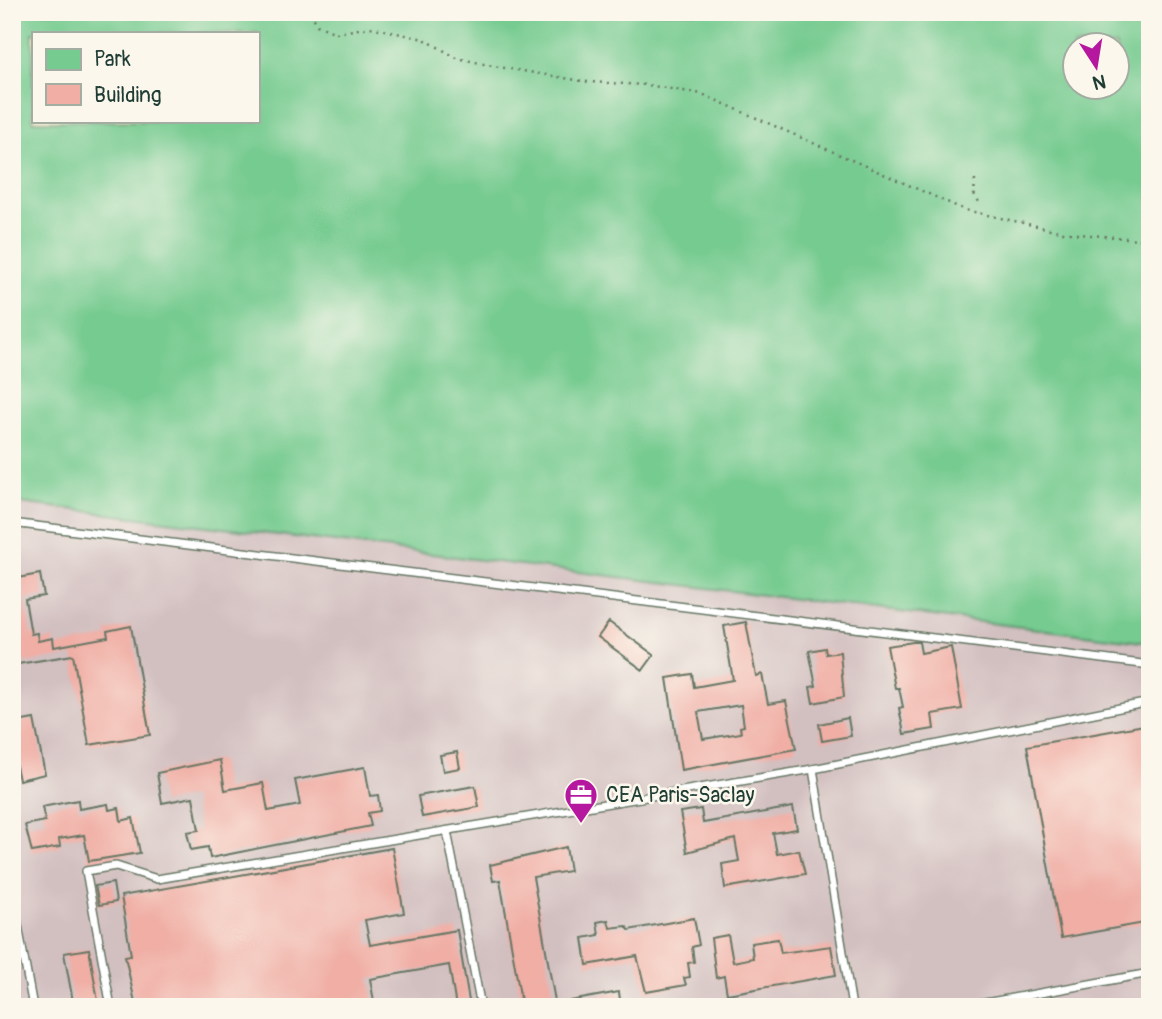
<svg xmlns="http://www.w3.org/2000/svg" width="1162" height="1019" viewBox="0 0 1162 1019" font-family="Pangolin,sans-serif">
  <rect width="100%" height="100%" fill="#fbf7ec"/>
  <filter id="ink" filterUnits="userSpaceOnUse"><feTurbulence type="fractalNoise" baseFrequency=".0143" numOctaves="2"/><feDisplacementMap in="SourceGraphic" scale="14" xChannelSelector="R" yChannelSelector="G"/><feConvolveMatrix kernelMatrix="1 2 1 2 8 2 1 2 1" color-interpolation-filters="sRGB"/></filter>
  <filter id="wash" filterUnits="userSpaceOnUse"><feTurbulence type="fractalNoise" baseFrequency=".00686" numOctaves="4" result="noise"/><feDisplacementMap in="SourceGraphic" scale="28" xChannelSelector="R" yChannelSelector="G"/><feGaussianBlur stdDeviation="1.57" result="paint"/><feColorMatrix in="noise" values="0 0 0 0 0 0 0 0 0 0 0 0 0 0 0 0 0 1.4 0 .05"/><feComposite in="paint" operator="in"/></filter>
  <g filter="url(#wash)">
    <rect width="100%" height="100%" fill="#ece2c1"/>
    <path fill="#d2bfc0" d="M12 502 1150 643V1007H12Z"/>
    <path fill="#76cb90" stroke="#4a8462" stroke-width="2" fill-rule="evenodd" d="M12 12H1150V643L12 502ZM33 33H257V121H33ZM1074 46H1116V88H1074Z"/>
    <g id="blocks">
      <g fill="#f0aea5" fill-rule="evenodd">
        <path d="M40 574 44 596 25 599 31 634 37 633 38 641 53 638 54 647 108 637 107 631 131 626 150 735 89 745 73 655 12 665V579Z"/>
        <path d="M609 622 654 655 643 670 598 637Z"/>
        <path d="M746 622 756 676 762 674 768 704 786 701 796 749 681 770 667 678 692 674 694 687 733 680 724 626ZM741 705 744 726 740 727 741 733 703 739 698 712Z"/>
        <path d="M913 642H919L921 653 951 647 962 709 932 714 934 729 904 734 899 708 903 707 899 688H895L887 646Z"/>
        <path d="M825 648 826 654 840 652 844 697 813 703 810 687 816 686 809 651Z"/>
        <path d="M848 718 851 736 822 741 819 724Z"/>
        <path d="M34 719 45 774 19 780 12 748V723Z"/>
        <path d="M1150 724V922L1061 938 1027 746Z"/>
        <path d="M457 752 460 768 443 771 440 755Z"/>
        <path d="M220 760 225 790 263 783 268 811 300 805 295 780 365 767 370 796 378 795 380 811 368 813 371 826 210 858 208 847 191 850 187 832 199 830 193 797 162 803 157 773Z"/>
        <path d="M475 786 479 807 422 817 418 796Z"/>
        <path d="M78 800 79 809 108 804 109 810 119 808 121 821 133 818 140 853 89 861 84 835 59 839 60 847 32 852 25 825 45 821 42 807Z"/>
        <path d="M793 807 797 829 773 833 777 854 799 850 805 874 725 888 722 864 739 861 735 839 687 852 680 812 701 809 703 823Z"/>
        <path d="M566 847 570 871 533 877 556 1007H522L500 880 493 881 490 865Z"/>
        <path d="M392 848 404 913 365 920 370 945 457 930 470 1007H456L449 965 370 979 375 1007H136L125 956 131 955 121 896Z"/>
        <path d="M113 883 116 902 99 905 95 886Z"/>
        <path d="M694 918 699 945 692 947 694 962 688 963 690 977 684 978 686 985 646 992 637 956 587 965 583 938 599 935 597 922 608 920 610 928 626 926 629 930Z"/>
        <path d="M728 935 733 962 753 958 751 943 778 939 781 953 831 946 836 975 727 994 724 976 716 978 711 938Z"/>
        <path d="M89 949 99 1007H74L64 953Z"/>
        <path d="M619 992 621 1007H571L570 1001Z"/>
      </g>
    </g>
  </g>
  <g filter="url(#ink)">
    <use href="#blocks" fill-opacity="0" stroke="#677765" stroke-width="2"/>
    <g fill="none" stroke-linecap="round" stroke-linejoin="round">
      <defs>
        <g id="service">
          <path d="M12 523 1150 665"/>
          <path d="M813 769 852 1007"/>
          <path d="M447 831 481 1007"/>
          <path d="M12 893 33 1007"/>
          <path d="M111 1007 86 871 116 866 157 879 813 769 1150 702"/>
          <path d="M963 1007 1150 973"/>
        </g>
      </defs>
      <use href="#service" stroke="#677765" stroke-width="10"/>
      <g stroke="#677765" stroke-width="2.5" stroke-dasharray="2 5" stroke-linecap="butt">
        <path d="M311 12 317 25 336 33 370 27 424 39 457 58 493 66 588 82 647 85 702 94 965 210 1068 233 1150 240"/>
        <path d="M975 180 974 194 981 205"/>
      </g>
      <use href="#service" stroke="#fff" stroke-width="7"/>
    </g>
  </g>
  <defs>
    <symbol id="office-pin" viewBox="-11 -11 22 30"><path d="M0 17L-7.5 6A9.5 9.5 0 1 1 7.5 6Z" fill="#b5179e" stroke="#fbf7ec"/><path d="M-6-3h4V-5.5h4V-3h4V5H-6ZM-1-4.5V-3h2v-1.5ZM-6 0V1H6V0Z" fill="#fff"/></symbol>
  </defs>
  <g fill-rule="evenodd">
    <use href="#office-pin" x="562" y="776" width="38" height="52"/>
  </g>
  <g text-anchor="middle" stroke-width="5" stroke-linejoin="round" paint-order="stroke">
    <g font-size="21" fill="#1f3d34" stroke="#fbf7ec" text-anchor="start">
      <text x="606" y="802">CEA Paris-Saclay</text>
    </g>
  </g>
  <rect width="1162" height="1019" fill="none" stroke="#fbf7ec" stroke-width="42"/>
  <rect x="32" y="32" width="228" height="91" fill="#fbf7ec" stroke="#a3ada2" stroke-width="2"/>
  <rect x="46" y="49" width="35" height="21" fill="#76cb90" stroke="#a3ada2" stroke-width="2"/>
  <text x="94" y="66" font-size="21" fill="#1f3d34">Park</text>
  <rect x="46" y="84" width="35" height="21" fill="#f0aea5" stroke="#a3ada2" stroke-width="2"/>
  <text x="94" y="102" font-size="21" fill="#1f3d34">Building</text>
  <g transform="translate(1096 66) rotate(168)"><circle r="33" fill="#fbf7ec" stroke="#a3ada2" stroke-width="2"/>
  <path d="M0-5L12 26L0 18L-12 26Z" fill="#b5179e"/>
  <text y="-10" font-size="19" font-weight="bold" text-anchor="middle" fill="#1f3d34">N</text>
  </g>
</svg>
